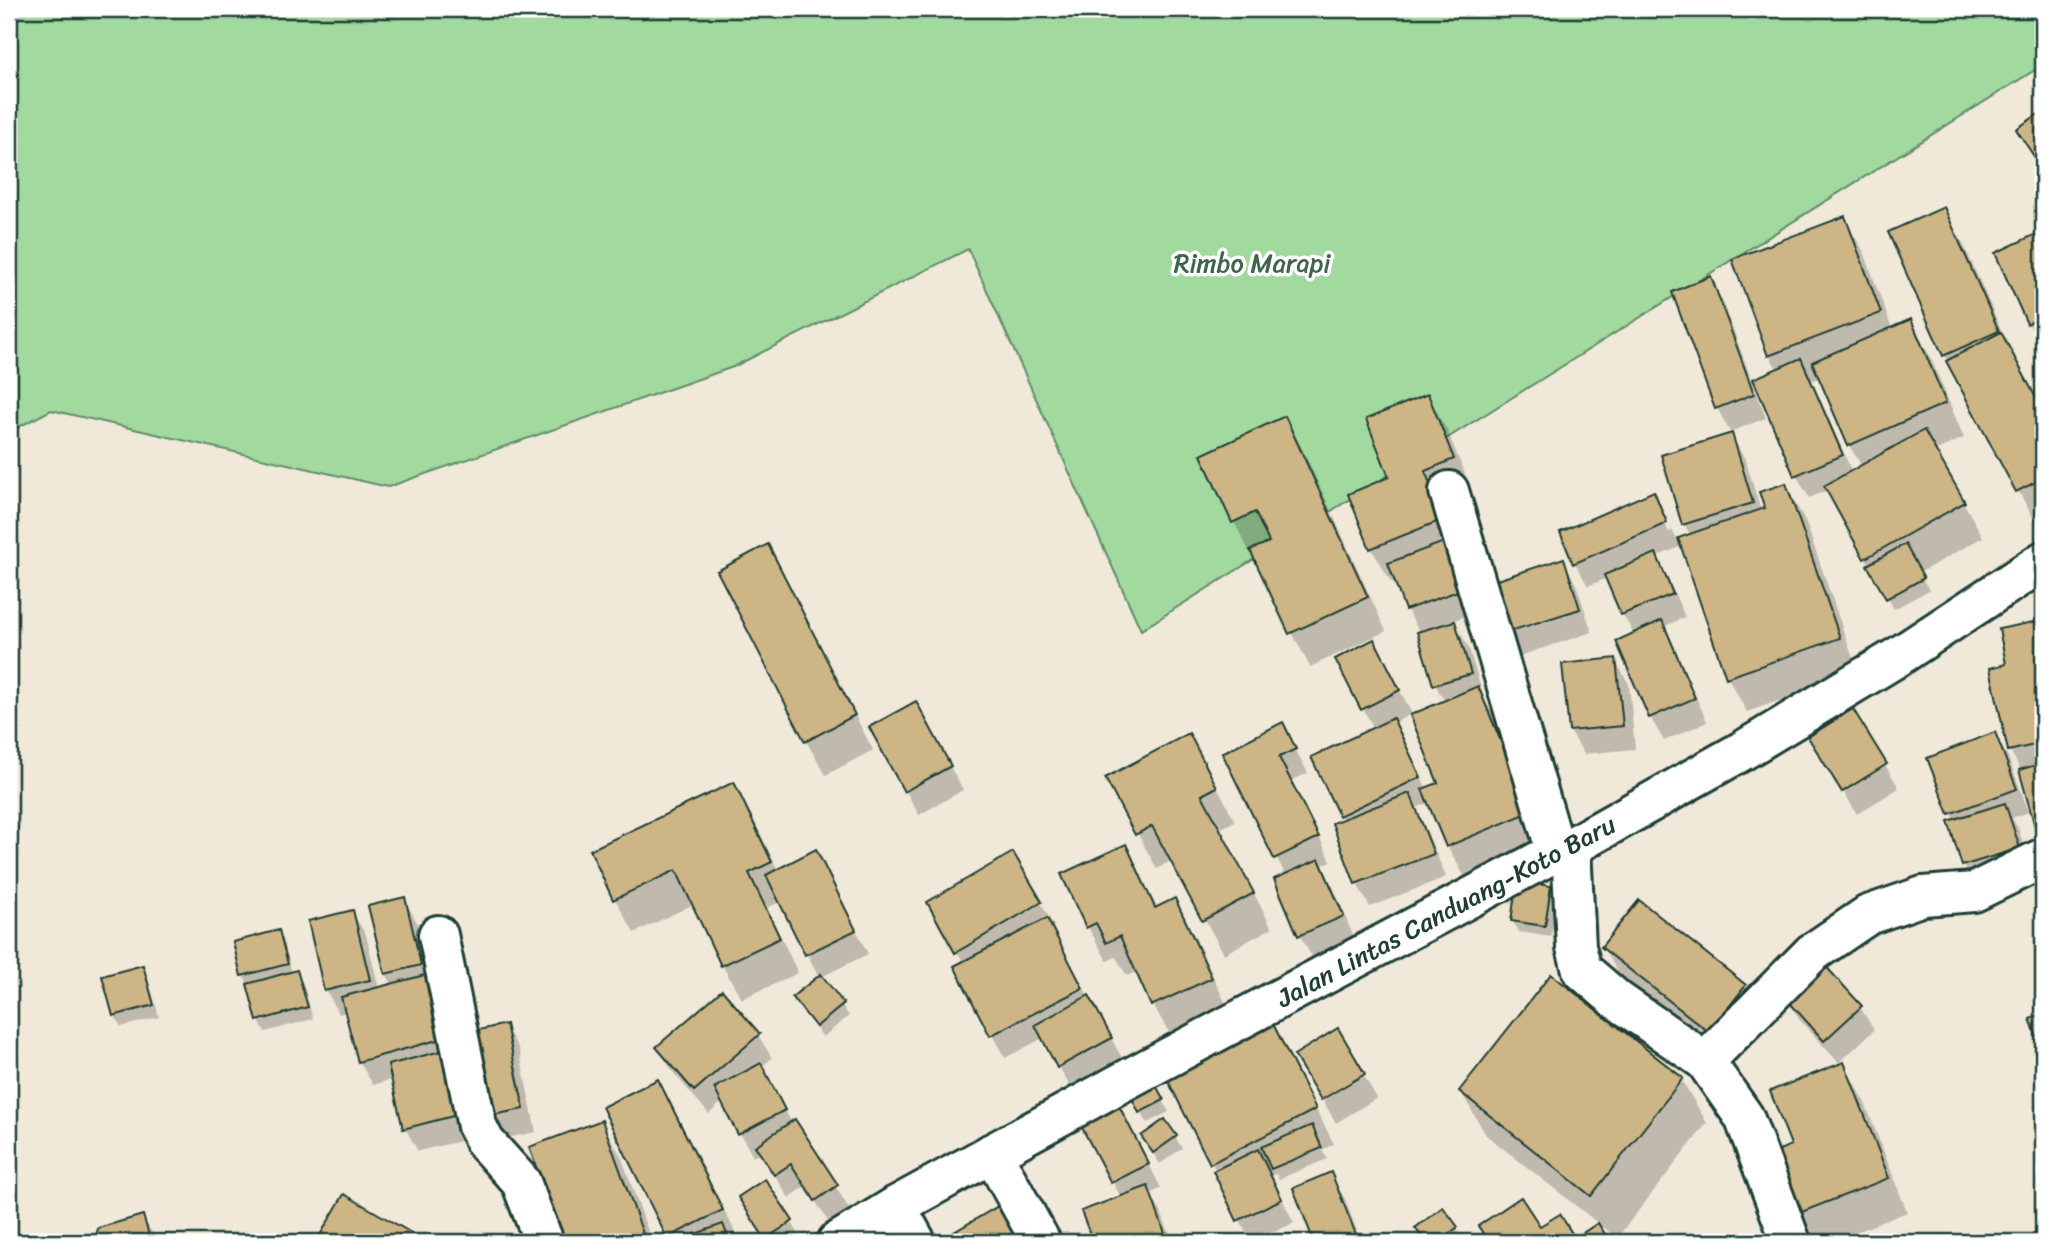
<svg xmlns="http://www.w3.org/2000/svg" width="2052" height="1251" viewBox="0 0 2052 1251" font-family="Sriracha,sans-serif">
  <rect width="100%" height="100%" fill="#f0e9da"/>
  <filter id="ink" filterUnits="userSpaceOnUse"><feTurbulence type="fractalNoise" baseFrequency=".0143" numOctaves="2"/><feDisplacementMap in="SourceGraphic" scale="14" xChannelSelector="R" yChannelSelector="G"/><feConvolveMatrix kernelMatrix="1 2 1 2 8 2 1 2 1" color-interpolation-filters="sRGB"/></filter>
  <g filter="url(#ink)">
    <path fill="#a2d99e" stroke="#608b69" stroke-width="2" d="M9 9H2043V65L1141 630 968 249 733 367 388 487 51 410 9 432Z"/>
    <g fill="#0003" fill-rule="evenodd">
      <path d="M1943 209 1963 243 2012 354 2043 412V522L2037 525 1945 356 1890 233Z"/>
      <path d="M1844 218 1864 252 1892 329 1910 322 1930 356 1964 438 1934 451 1983 537 1919 573 1929 590 1894 609 1828 490 1809 498 1796 475 1756 382 1753 383 1766 418 1730 432 1717 408 1710 278 1723 302 1752 381 1778 370 1769 355ZM1821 377 1849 445 1862 467 1852 472 1812 381Z"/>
      <path d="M2043 233V346H2042L2028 323 1997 254Z"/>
      <path d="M1428 396 1447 430 1473 494 1443 505 1473 613 1453 621 1468 646 1484 698 1497 722 1549 846 1467 881 1448 847 1429 802 1417 808 1446 877 1370 907 1357 884 1335 824 1343 820 1313 758 1374 729 1337 660 1387 665 1413 716 1445 702 1435 684 1420 633 1407 610 1396 581 1391 582 1371 548 1391 478ZM1411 714 1440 784 1427 789 1394 723Z"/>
      <path d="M1284 418 1304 452 1386 631 1310 667 1234 522 1203 456Z"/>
      <path d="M1731 435 1745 459 1761 511 1767 509 1785 486 1805 520 1858 673 1747 712 1728 678 1682 546 1656 557 1668 579 1685 617 1663 627 1674 646 1707 722 1664 741 1650 717 1634 634 1623 615 1607 578 1588 586 1575 563 1654 493 1677 540 1691 536 1684 524ZM1662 516H1666L1672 531 1669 532Z"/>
      <path d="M767 546 873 750 826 775 806 741Z"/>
      <path d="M1563 561 1576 584 1592 632 1519 656 1506 633Z"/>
      <path d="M2043 621V844L2021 771 2010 750 2008 666 2001 631Z"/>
      <path d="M1615 660 1629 684 1635 749 1584 754 1570 731Z"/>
      <path d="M1853 711 1899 788 1857 814 1824 761Z"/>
      <path d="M1282 724 1308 773 1291 781 1331 861 1321 866 1332 885 1355 940 1313 959 1300 936 1276 880 1286 876 1224 754Z"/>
      <path d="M928 727 963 790 919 815 871 728Z"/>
      <path d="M1994 734 2008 757 2029 812 2012 818 2018 828 2032 871 1977 889 1964 866 1950 823 1955 821 1929 759Z"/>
      <path d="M1208 769 1235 821 1220 829 1272 928 1224 954 1172 860 1157 869 1107 778Z"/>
      <path d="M733 784 753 818 778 871 829 875 868 954 821 977 849 1016 823 1037 801 1008 819 977 780 902 767 908 798 973 742 999 722 965 694 904 634 933 615 899Z"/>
      <path d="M1125 846 1158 909 1175 901 1194 935 1230 1013 1173 1039 1153 1005 1138 971 1127 976 1116 957 1107 961 1088 927Z"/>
      <path d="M1013 854 1054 926 1051 928 1124 1062 1072 1090 1043 1038 1005 1058 992 1035 964 963 929 903Z"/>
      <path d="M1550 888 1557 899 1551 937 1519 932 1512 920Z"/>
      <path d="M404 899 417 922 469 1139 418 1151 405 1128 393 1079 373 1085 359 1061 346 1012 339 1014 326 990 352 912 366 935 379 989 393 985 386 974 370 907Z"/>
      <path d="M278 932 284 943 292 973 296 972 303 983 313 1019 265 1032 259 1021 250 987 243 976 235 943Z"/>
      <path d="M1603 947 1745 986 1765 1020 1729 1065 1623 981Z"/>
      <path d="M142 967 148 978 159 1017 121 1027 115 1016 104 977Z"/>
      <path d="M1785 996 1860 1007 1874 1030 1839 1063 1799 1019Z"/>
      <path d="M1270 1022 1334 1144 1322 1150 1327 1159 1279 1179 1276 1174 1271 1176 1294 1223 1251 1242 1212 1163Z"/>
      <path d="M505 1026 519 1049 536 1132 502 1139 488 1116Z"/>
      <path d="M1337 1030 1377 1098 1336 1123 1296 1055Z"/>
      <path d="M758 1035 772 1058 761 1067 792 1123 795 1121 850 1210 829 1223 806 1186 789 1198 761 1153 753 1157 723 1101 709 1114 672 1071 658 1048Z"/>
      <path d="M1843 1064 1863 1098 1907 1212 1831 1242H1806L1768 1157 1793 1146Z"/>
      <path d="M1681 1079 1707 1123 1617 1238 1486 1135 1461 1092Z"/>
      <path d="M658 1081 677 1115 740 1242H671L605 1108Z"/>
      <path d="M1159 1093 1169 1112 1147 1123 1141 1112Z"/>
      <path d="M601 1122 621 1156 652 1242H565L531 1148Z"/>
      <path d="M1083 1124 1131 1129 1161 1188 1150 1194 1161 1212 1172 1242H1095L1084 1212 1121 1198Z"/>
      <path d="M1143 1137H1175L1182 1148 1160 1164Z"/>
      <path d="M1330 1174 1344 1197 1361 1242H1316L1295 1189Z"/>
      <path d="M345 1197 419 1239 420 1242H318Z"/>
      <path d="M747 1209 791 1221 798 1233 784 1242H768Z"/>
      <path d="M142 1217 158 1242H96L100 1230Z"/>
      <path d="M1481 1226 1539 1229 1574 1240 1598 1226 1608 1242H1490Z"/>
      <path d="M1456 1228 1463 1239 1459 1242H1425L1417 1229Z"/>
    </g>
    <g fill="#ceb585" stroke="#1f3d34" stroke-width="2">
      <path d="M2043 111V170L2016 129Z"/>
      <path d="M1944 207 1999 331 1943 356 1888 232Z"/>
      <path d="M1845 216 1881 313 1768 356 1732 259Z"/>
      <path d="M2043 231V316L2027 324 1995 253Z"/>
      <path d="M1711 276 1754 394 1715 409 1672 292Z"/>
      <path d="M1911 319 1946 403 1848 446 1812 362Z"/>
      <path d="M2001 332 2043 411V478L2016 492 1946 361Z"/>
      <path d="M1801 358 1843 455 1794 476 1753 379Z"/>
      <path d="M1428 394 1454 459 1425 471 1444 519 1370 549 1348 494 1389 477 1366 419Z"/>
      <path d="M1285 416 1368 597 1289 634 1250 550 1269 542 1255 512 1232 523 1201 455Z"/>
      <path d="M1924 430 1965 502 1864 559 1824 486Z"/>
      <path d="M1732 433 1753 503 1682 525 1661 455Z"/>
      <path d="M1786 483 1840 638 1726 678 1678 538 1765 508 1759 492Z"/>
      <path d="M1654 491 1667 523 1573 564 1560 532Z"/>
      <path d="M1444 542 1461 590 1405 610 1388 563Z"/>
      <path d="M768 544 855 715 805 742 717 571Z"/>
      <path d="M1905 544 1924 578 1886 599 1867 565Z"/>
      <path d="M1656 553 1673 594 1621 615 1604 575Z"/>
      <path d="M1564 558 1580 609 1504 633 1488 583Z"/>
      <path d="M1662 620 1695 698 1649 718 1616 641Z"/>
      <path d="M2043 620V743L2008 751 1990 668 2006 664 1999 629Z"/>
      <path d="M1455 621 1471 674 1433 685 1417 632Z"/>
      <path d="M1374 639 1400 690 1361 710 1335 659Z"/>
      <path d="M1616 658 1623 726 1569 731 1562 664Z"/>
      <path d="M1478 686 1530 812 1446 847 1422 789 1438 783 1410 715Z"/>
      <path d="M916 701 951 766 904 792 869 727Z"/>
      <path d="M1853 709 1887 764 1842 792 1808 737Z"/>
      <path d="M1393 718 1421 777 1339 816 1311 757Z"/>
      <path d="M1283 722 1296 749 1279 757 1319 837 1274 859 1222 753Z"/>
      <path d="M1995 732 2017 789 1949 814 1927 758Z"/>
      <path d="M1189 733 1217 787 1202 795 1254 893 1202 921 1152 826 1135 835 1105 778Z"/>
      <path d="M2043 763V840L2039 841 2019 770Z"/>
      <path d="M734 782 772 862 749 873 780 938 721 966 676 870 613 900 590 850Z"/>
      <path d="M1410 793 1434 854 1355 884 1332 823Z"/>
      <path d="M2005 803 2020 848 1962 866 1948 821Z"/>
      <path d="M1126 844 1155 908 1175 898 1212 978 1151 1006 1120 936 1106 943 1096 923 1086 928 1061 874Z"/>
      <path d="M816 849 856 930 805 955 766 875Z"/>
      <path d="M1013 852 1042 902 955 953 927 902Z"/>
      <path d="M1319 859 1344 916 1298 936 1274 879Z"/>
      <path d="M1517 881 1551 886 1545 926 1511 921Z"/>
      <path d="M405 897 421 965 385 974 368 906Z"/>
      <path d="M1639 900 1746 985 1709 1032 1601 947Z"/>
      <path d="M353 910 370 980 324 991 308 921Z"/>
      <path d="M1047 918 1083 988 990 1036 954 966Z"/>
      <path d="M279 930 288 964 241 976 233 942Z"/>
      <path d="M1821 961 1862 1006 1824 1041 1783 995Z"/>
      <path d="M143 965 154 1005 113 1016 102 976Z"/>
      <path d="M297 970 308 1007 257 1021 247 984Z"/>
      <path d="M821 974 844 1004 816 1027 792 997Z"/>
      <path d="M1551 974 1683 1078 1591 1196 1459 1091Z"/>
      <path d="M425 975 441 1039 358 1062 341 997Z"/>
      <path d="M722 990 760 1034 694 1091 656 1047Z"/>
      <path d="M1089 995 1112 1038 1057 1068 1035 1025Z"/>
      <path d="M2043 1013V1052L2030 1019Z"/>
      <path d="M1271 1020 1316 1109 1210 1164 1165 1075Z"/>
      <path d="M506 1024 524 1109 487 1116 470 1032Z"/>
      <path d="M1338 1028 1365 1074 1321 1100 1294 1055Z"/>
      <path d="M441 1051 457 1115 403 1129 388 1065Z"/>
      <path d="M1844 1062 1889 1178 1789 1217 1766 1156 1791 1145 1770 1091Z"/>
      <path d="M761 1063 785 1110 738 1135 714 1088Z"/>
      <path d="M658 1079 723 1210 667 1238 602 1107Z"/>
      <path d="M1153 1080 1164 1100 1139 1113 1129 1092Z"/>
      <path d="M1118 1104 1149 1164 1111 1183 1080 1124Z"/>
      <path d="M795 1119 838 1185 815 1201 791 1164 774 1175 755 1146Z"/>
      <path d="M1165 1119 1177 1136 1153 1153 1141 1136Z"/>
      <path d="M602 1120 646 1242H563L529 1147Z"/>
      <path d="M1312 1125 1322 1148 1271 1169 1261 1147Z"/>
      <path d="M1258 1149 1282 1199 1237 1221 1213 1171Z"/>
      <path d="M1331 1172 1359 1242H1314L1293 1188Z"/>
      <path d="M765 1179 793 1221 765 1239 738 1197Z"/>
      <path d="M1148 1186 1168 1242H1093L1081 1211Z"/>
      <path d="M344 1194 420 1238 417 1242H316Z"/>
      <path d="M1521 1197 1540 1226 1560 1214 1575 1238 1598 1223 1610 1242H1489L1478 1226Z"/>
      <path d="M1000 1205 1021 1242H937Z"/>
      <path d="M1443 1207 1458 1227 1438 1242H1426L1415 1228Z"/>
      <path d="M143 1215 151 1242 158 1240 159 1242H95L98 1228Z"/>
      <path d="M723 1224 730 1242H698L695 1234Z"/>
      <path d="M1290 1234 1293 1242H1271Z"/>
    </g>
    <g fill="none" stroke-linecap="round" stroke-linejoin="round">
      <defs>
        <g id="minor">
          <path d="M1449 491 1556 852"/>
          <path d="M1571 847 1576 947 1582 970 1617 1000 1705 1061 1744 1117 1791 1242"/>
          <path d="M438 935 477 1126 485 1142 521 1182 544 1242"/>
          <path d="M1705 1061 1812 953 1868 915 1923 896 1974 892 2043 858"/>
          <path d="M992 1153 1041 1242"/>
          <path d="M896 1206 916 1242"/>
        </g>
        <path id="secondary" d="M837 1242 896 1206 1126 1080 1556 852 1571 847 1742 751 1899 656 2043 561"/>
      </defs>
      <use href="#minor" stroke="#1f3d34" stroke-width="44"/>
      <use href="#secondary" stroke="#1f3d34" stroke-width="44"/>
      <use href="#minor" stroke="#fff" stroke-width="38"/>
      <use href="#secondary" stroke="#fff" stroke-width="38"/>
    </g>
  </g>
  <g text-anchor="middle" stroke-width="7" stroke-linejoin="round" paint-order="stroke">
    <g font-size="26" fill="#40644e" stroke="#fff">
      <text x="1252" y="272">Rimbo Marapi</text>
    </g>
    <g font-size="26" fill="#1f3d34" stroke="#fff">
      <text transform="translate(1446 911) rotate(-28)" y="9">Jalan Lintas Canduang-Koto Baru</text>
    </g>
  </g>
  <rect width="2052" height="1251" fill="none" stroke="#fff" stroke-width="35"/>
  <rect x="18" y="18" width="2017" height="1216" fill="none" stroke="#1f3d34" stroke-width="2.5" filter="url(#ink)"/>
</svg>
